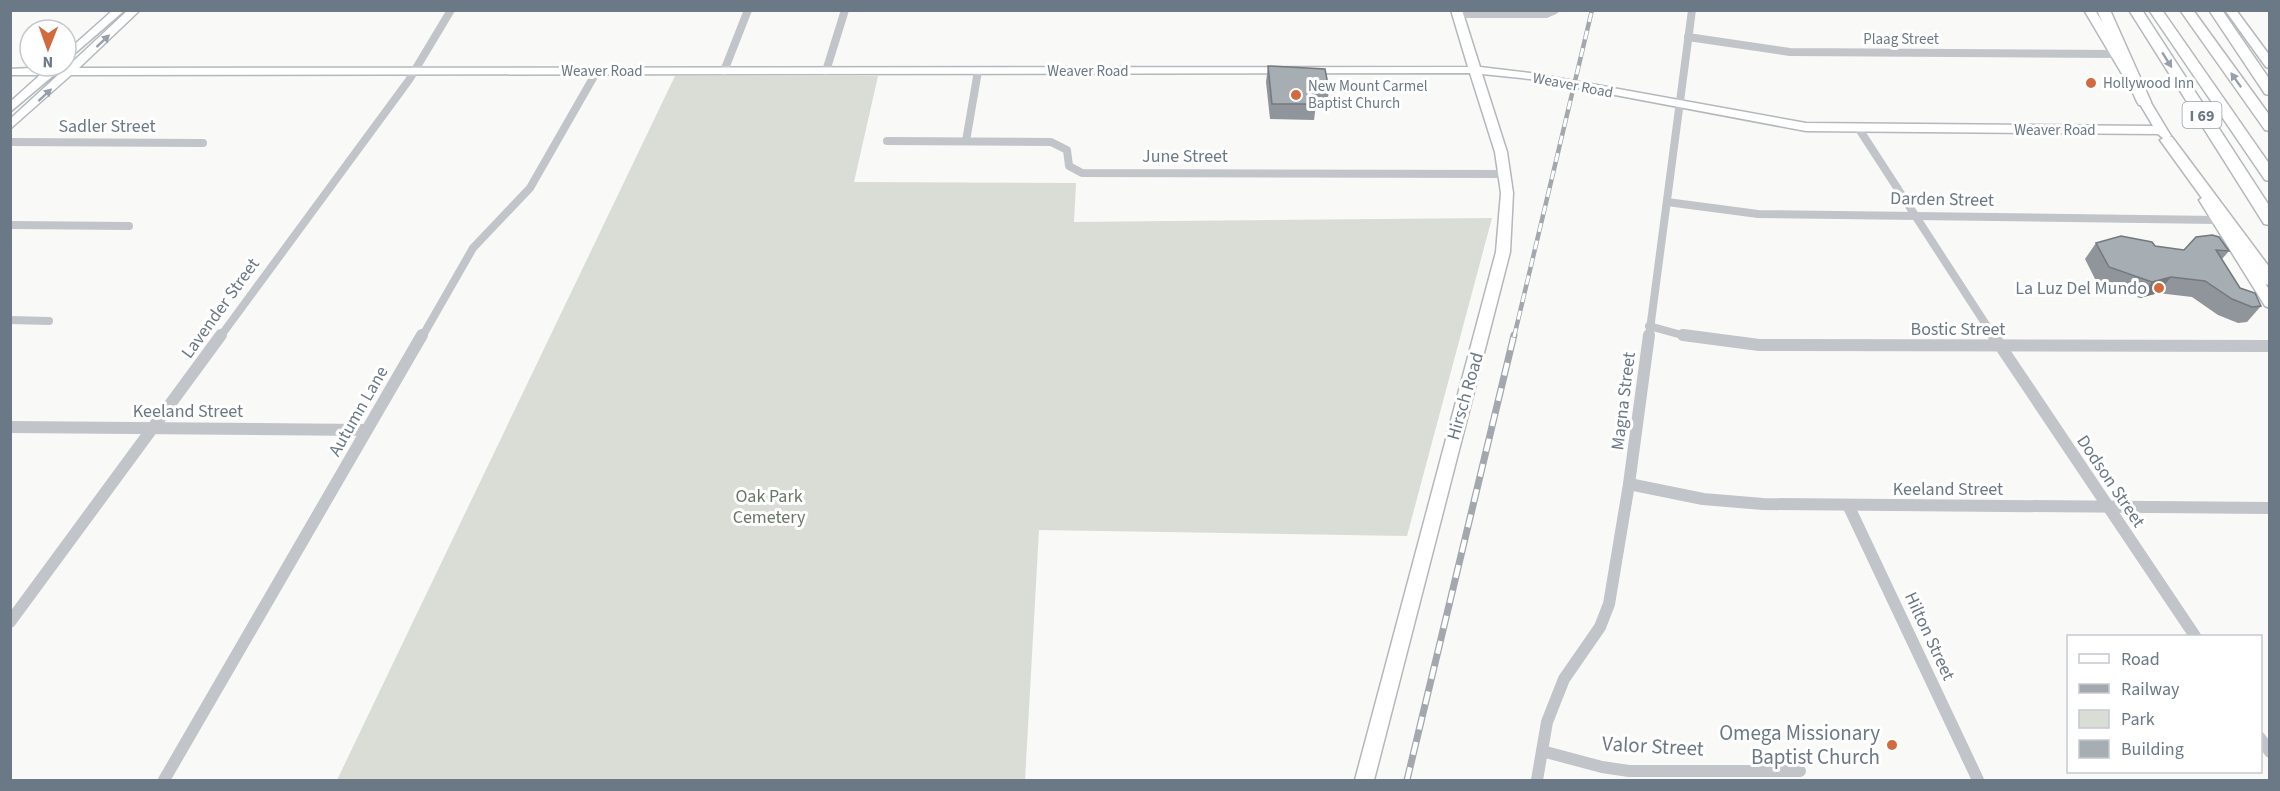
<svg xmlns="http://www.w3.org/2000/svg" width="2280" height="791" viewBox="0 0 2280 791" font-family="'Source Sans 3',sans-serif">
  <rect width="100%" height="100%" fill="#f9f9f7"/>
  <path fill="#d9ddd6" d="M675 76H878L854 182 1076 183 1074 222 1492 218 1407 536 1039 530 1025 780H337Z"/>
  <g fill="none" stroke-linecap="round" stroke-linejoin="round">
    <defs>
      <g id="secondary">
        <path d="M113 10H125L66 61V52Z"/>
        <path d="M128 10H140L79 68 1468 67 1451 10H1462L1480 67 1530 73 1806 123 2153 126 2084 10H2095L2171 136 2165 140 2158 134 1806 131 1530 79 1482 74 1507 152 1513 193 1510 252 1374 780H1355L1496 252 1501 193 1495 152 1470 73 71 75 10 129V119L58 75H54L10 112V102L40 75H10V69L53 67 65 69Z"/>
        <path d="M2225 10H2236L2270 56V68L2266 67Z"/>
        <path d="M2205 196 2210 197 2270 291V308L2265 306 2199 200Z"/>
      </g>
      <g id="highway">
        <path d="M2097 10H2110L2151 102 2149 105H2139L2137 102Z"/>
        <path d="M2129 10H2142L2270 207V225L2264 224Z"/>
        <path d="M2149 10H2162L2270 165V181L2265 180Z"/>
        <path d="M2180 10H2193L2270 116V131L2265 130Z"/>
        <path d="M2209 10H2222L2270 80V95L2265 94Z"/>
        <path d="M2167 136 2172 137 2270 268V285L2264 284 2160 140Z"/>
      </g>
    </defs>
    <use href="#secondary" stroke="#b3b8bd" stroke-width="3"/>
    <use href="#highway" stroke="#b4b8bb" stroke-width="3"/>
    <g stroke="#c1c4c8" stroke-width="8">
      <path d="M1457 14H1546L1555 10"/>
      <path d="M1688 37 1790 52 2115 54"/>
      <path d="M724 71 748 10"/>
      <path d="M826 71 845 10"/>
      <path d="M1859 129 1994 337"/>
      <path d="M887 141 1051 142 1067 150 1069 166 1082 173 1504 174"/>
      <path d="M966 141 978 71"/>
      <path d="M10 142 203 143"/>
      <path d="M1667 202 1758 214 2217 220"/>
      <path d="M10 225 129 226"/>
      <path d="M10 320 49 321"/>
      <path d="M1649 326 1689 337"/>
      <path d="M220 337 409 80 451 10"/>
      <path d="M422 337 473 248 530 188 597 71"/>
      <path d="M1649 337 1692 10"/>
    </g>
    <g stroke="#c1c4c8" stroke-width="12">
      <path d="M1683 335 1759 345 2270 346"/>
      <path d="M1993 335 2195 636"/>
      <path d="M10 427 366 430"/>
      <path d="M1629 484 1703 499 1763 504 2270 508"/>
      <path d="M1849 507 1978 780"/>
      <path d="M10 622 221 335"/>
      <path d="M2260 738 2270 752"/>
      <path d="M1542 751 1602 767 1629 771H1800"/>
      <path d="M164 780 422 335"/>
      <path d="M1537 780 1547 722 1564 679 1600 627 1609 604 1629 484 1649 335"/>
    </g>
    <use href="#secondary" fill="#fff" fill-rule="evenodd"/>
    <use href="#highway" fill="#fff" fill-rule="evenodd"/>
    <defs>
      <path id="rail-far1" d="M1514 337 1592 10"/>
      <path id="rail" d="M1407 780 1514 335"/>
    </defs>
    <use href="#rail-far1" stroke="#a3a8ae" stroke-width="4.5"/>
    <use href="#rail" stroke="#a3a8ae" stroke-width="7"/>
    <use href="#rail-far1" stroke="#fff" stroke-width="3" stroke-dasharray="9" stroke-linecap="butt"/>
    <use href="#rail" stroke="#fff" stroke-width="4.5" stroke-dasharray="13" stroke-linecap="butt"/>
  </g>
  <g fill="#8f959a">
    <path d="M1268 66 1329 90 1327 105H1316L1314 120 1270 119 1266 82Z"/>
    <path d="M2196 237 2229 251 2222 259 2240 288 2261 306 2247 322 2238 323 2218 315 2192 297 2158 293 2140 298 2097 283 2085 259 2096 243 2155 246 2184 250Z"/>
  </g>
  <path fill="#74797d" d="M2171 277 2158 293 2140 298 2152 282Z"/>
  <g fill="#a6adb3" stroke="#74797d" stroke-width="1.5">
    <path d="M1268 66 1325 69 1329 90H1314L1316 104H1272Z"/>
    <path d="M2212 235 2219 237 2229 251 2216 250 2240 288 2255 293 2261 306 2252 307 2232 299 2205 281 2171 277 2152 282 2109 267 2096 243 2121 236 2152 242 2155 246 2184 250 2196 237Z"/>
  </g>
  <defs><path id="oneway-solid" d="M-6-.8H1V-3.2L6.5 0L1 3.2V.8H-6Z" transform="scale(1.5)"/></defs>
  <g fill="#97a0aa">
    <use href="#oneway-solid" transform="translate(103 41) rotate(-43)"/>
    <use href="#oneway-solid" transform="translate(2167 60) rotate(58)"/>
    <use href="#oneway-solid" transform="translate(2236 80) rotate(-125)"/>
    <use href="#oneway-solid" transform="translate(45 95) rotate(-43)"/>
  </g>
  <g fill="#d16a3e" stroke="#fff" stroke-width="2">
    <circle cx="2091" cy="83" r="6"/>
    <circle cx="1296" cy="95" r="6"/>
    <circle cx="2159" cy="288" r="6"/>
    <circle cx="1892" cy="745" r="6"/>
  </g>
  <g text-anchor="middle" stroke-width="6" stroke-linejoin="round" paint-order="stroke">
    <g font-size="15" fill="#6b7885" stroke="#fff">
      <text x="1901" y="44">Plaag Street</text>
      <text x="602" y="76">Weaver Road</text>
      <text x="1088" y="76">Weaver Road</text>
      <text transform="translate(1573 85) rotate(11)" y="5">Weaver Road</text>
      <text x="2055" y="135">Weaver Road</text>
    </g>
    <g font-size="15" fill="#6b7885" stroke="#fff" text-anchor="start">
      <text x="2103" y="88">Hollywood Inn</text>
      <text x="1308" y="91">New Mount Carmel<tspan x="1308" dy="17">Baptist Church</tspan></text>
    </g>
    <rect fill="#fff" stroke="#97a0aa" stroke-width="1.5" x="2182.5" y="102" width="39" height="26" rx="4.5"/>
    <g font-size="16" font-weight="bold" fill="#6b7885">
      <text x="2202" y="121">I 69</text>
    </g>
    <g font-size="18" fill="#6b7885" stroke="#fff">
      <text x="107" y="132">Sadler Street</text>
      <text x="1185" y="162">June Street</text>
      <text transform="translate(1942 199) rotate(1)" y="6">Darden Street</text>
      <text transform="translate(220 308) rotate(-54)" y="6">Lavender Street</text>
      <text x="1958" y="335">Bostic Street</text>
      <text transform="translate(1465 396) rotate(-74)" y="6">Hirsch Road</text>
      <text transform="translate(1623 401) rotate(-83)" y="6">Magna Street</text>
      <text x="188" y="417">Keeland Street</text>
      <text transform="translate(358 411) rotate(-60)" y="6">Autumn Lane</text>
      <text transform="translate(2111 481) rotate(56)" y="6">Dodson Street</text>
      <text x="1948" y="495">Keeland Street</text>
      <text transform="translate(1930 636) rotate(65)" y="6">Hilton Street</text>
    </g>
    <g font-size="18" fill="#6b7885" stroke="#fff" text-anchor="end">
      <text x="2147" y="294">La Luz Del Mundo</text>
    </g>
    <g font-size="18" fill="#677765" stroke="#fff">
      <text x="769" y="502">Oak Park<tspan x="769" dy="21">Cemetery</tspan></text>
    </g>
    <g font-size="21" fill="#6b7885" stroke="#fff" text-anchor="end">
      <text x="1880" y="740">Omega Missionary<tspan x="1880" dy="24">Baptist Church</tspan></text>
    </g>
    <g font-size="21" fill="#6b7885" stroke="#fff">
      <text transform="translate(1653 746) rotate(3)" y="7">Valor Street</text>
    </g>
  </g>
  <rect width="2280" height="791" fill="none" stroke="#6b7885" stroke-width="24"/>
  <rect x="2067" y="635" width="195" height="138" fill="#ffffff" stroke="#c4c9ce" stroke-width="1.5"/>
  <rect x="2079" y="654" width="30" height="9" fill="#ffffff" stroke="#c4c9ce" stroke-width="1.5"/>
  <text x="2121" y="665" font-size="18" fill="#6b7885">Road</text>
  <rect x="2079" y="684" width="30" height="9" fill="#a3a8ae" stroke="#c4c9ce" stroke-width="1.5"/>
  <text x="2121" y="695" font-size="18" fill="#6b7885">Railway</text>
  <rect x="2079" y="710" width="30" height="18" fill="#d9ddd6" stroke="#c4c9ce" stroke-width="1.5"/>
  <text x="2121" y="725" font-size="18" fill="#6b7885">Park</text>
  <rect x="2079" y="740" width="30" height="18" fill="#a6adb3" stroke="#c4c9ce" stroke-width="1.5"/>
  <text x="2121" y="755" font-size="18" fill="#6b7885">Building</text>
  <g transform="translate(48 48) rotate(181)"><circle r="28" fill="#ffffff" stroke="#c4c9ce" stroke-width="1.5"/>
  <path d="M0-4.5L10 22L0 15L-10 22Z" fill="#d16a3e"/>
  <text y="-9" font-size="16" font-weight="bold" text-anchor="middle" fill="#6b7885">N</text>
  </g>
</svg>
